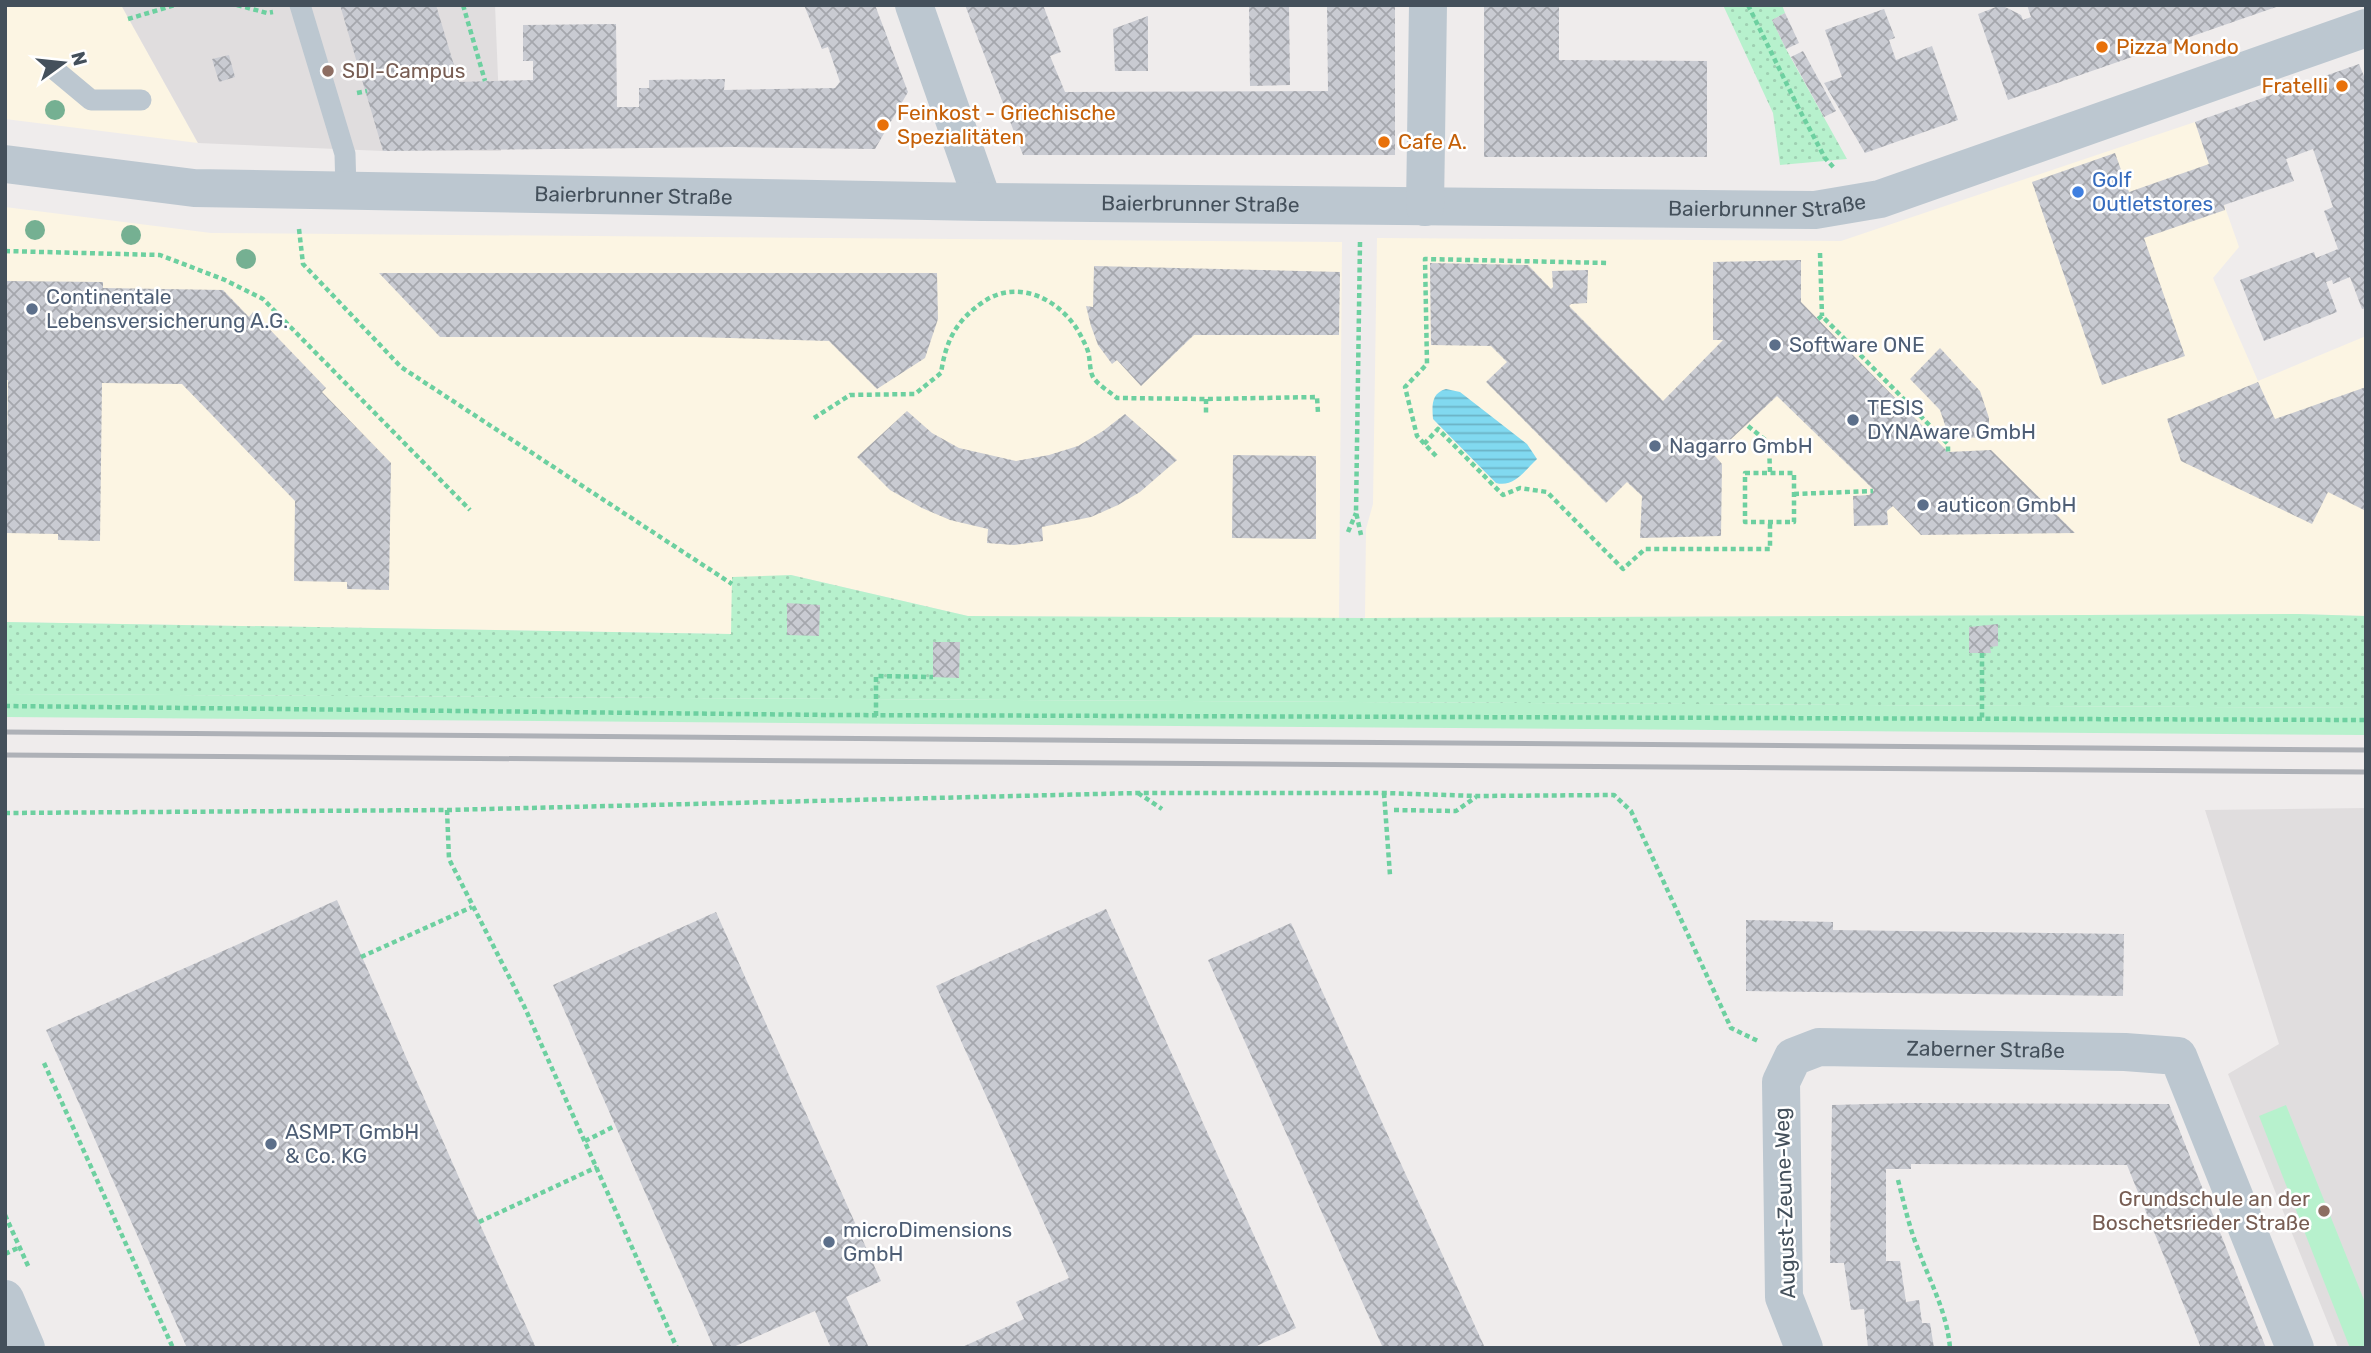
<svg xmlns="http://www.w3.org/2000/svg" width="2371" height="1353" viewBox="0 0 2371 1353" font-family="Rubik,sans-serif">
  <defs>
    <pattern id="park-dots" width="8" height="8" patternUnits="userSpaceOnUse" patternTransform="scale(1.75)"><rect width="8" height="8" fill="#b7f1cd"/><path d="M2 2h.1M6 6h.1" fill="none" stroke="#9fd0b2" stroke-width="1.8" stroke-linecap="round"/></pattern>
    <pattern id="water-rules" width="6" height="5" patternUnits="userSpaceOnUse" patternTransform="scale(1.75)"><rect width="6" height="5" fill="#81d9f0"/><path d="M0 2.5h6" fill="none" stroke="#6bb2c5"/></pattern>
    <pattern id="building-cross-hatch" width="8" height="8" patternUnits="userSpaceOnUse" patternTransform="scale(1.75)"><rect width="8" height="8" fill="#c9cbd2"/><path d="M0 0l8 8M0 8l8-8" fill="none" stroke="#a5a7ad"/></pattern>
  </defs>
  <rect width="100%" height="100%" fill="#efecec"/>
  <g fill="#fcf5e3">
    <path d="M5 5H124L129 19 198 143 5 119Z"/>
    <path d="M2195 122 2239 247 2213 278 2258 381 2366 336V616L2298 614 1365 618 1366 529 1373 504 1377 238 1841 241Z"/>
    <path d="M5 207 211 233 1342 242 1339 618 968 616 791 575 732 634 5 622Z"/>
  </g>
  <g fill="#e0ddde">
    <path d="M121 5H495L501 151H383L198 143Z"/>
    <path d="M2366 808V1348H2338L2228 1074 2279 1044 2205 810Z"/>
  </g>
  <g fill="#b7f1cd">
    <path d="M5 694 2366 708V735L5 717Z"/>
    <path d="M2286 1105 2366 1305V1348H2350L2259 1116Z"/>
  </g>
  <g fill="url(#park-dots)">
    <path d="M1723 5H1782L1785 13 1772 20 1786 49 1847 159 1780 165 1773 113Z"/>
    <path d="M791 575 968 616 1365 618 2298 614 2366 616V708L5 694V622L731 634 732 577Z"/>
  </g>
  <path fill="url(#water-rules)" d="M1446 389 1460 392 1527 444 1537 459C1525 470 1514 488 1496 483L1433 419C1432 406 1431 393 1446 389Z"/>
  <g fill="url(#building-cross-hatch)">
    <path d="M340 5H436L459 82 533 80V61H523V25L616 24 617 107H639V88H649V80L725 79 724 90 835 88 840 82 828 47 822 49 804 5H875L908 92 875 149 735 147 383 151Z"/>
    <path d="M965 5H1043L1061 52 1050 56 1065 92 1328 91 1327 5H1395V155H1023Z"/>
    <path d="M1249 5H1289L1290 85 1250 86Z"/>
    <path d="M1484 5H1559V60L1707 61V157H1484Z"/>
    <path d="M2001 5 2021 15 2023 20 2031 17 2027 5 2279 6 2008 100 1978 14Z"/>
    <path d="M1884 9 1895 38 1889 40 1896 60 1932 46 1958 120 1865 153 1824 83 1842 77 1825 30Z"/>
    <path d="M1785 13 1799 43 1786 49 1772 20Z"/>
    <path d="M1148 16V71H1115L1113 29Z"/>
    <path d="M1803 51 1836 111 1824 117 1791 57Z"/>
    <path d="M229 55 235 77 219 82 212 59Z"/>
    <path d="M2359 64 2366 81V308L2362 309 2350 277 2333 284 2332 280 2326 282 2337 312 2264 341 2240 280 2314 252 2316 258 2338 249 2324 211 2333 207 2313 149 2286 159 2294 181 2224 205 2225 210 2144 238 2185 356 2102 385 2032 182 2115 153 2129 192 2209 164 2195 122Z"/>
    <path d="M1801 260V302L1948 452 1991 450 2075 533 1921 535 1893 506 1887 511 1888 525 1854 526 1853 496 1869 495 1874 490 1777 396 1714 455 1722 464 1721 536 1640 538 1642 496 1627 482 1606 503 1486 382 1507 362 1491 346 1431 345 1430 263 1528 265 1551 289 1553 287 1552 271 1588 270 1587 303 1571 304 1569 306 1663 401 1723 340H1713V262Z"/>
    <path d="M1094 266 1340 272 1339 335H1194L1141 386 1117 360 1112 364 1098 345 1091 326 1086 306 1093 307Z"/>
    <path d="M379 273H937L938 319 925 358 877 389 829 341 697 337H440Z"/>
    <path d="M5 281 103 282V288L223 290 249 317 253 312 326 388 322 392 391 463 389 590 347 589V582L294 581 295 501 182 384 102 383 100 541 58 540V534L6 533 8 380H5Z"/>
    <path d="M1940 348 1980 391 1989 418V438L1945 437V425L1940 410 1910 379Z"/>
    <path d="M2258 382 2275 419 2366 387V511L2328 492 2312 524 2181 461 2167 419Z"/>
    <path d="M907 411 932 433 959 448 1016 461 1049 455 1078 446 1103 431 1125 414 1177 460 1140 492 1118 505 1091 517 1042 527 1043 541 1014 545 987 543 988 529 950 520 922 508 890 490 857 457Z"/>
    <path d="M1233 455 1316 456V539L1232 538Z"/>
    <path d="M787 603 820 605 819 636 787 635Z"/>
    <path d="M1998 624V646L1990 647 1991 653H1969V627Z"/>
    <path d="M933 642H960L959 678 933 677Z"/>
    <path d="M337 900 460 1180 536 1348H187L81 1108 46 1030Z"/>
    <path d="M1106 909 1296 1328 1252 1348H960L1024 1319 1016 1302 1069 1278 936 986Z"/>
    <path d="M716 912 881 1281 846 1297 869 1348H831L815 1311 731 1348H714L553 985Z"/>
    <path d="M1746 920 1833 922V930L2124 934 2123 996 1746 991Z"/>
    <path d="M1291 923 1485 1348H1383L1208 960Z"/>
    <path d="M1911 1103 2169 1104 2266 1348H2201L2127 1165 1911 1164V1169H1886V1261H1900L1906 1302 1919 1300 1922 1323H1930L1934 1348H1868L1864 1309 1851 1310 1844 1263H1830L1832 1105Z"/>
  </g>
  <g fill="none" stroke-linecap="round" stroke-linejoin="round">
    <g stroke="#6dd0a0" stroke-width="4.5" stroke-dasharray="5 3.5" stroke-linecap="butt">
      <path d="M237 5 267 13 273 12"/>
      <path d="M463 5 485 81"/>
      <path d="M1748 5 1798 107 1825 158 1834 168"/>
      <path d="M128 19 175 5"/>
      <path d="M357 93 367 91"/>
      <path d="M299 229 303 264 401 367 732 584"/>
      <path d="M1360 242 1356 512 1361 535"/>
      <path d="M5 251 160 255 225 280 263 299 470 510"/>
      <path d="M1820 253 1822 316"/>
      <path d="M1818 319 1822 316 1948 444V452"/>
      <path d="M1206 399V415"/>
      <path d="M814 418 850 395 915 394 941 373C946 340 956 321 983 302 1019 277 1063 301 1081 336 1084 342 1088 349 1089 356 1090 362 1090 372 1093 377 1098 385 1110 392 1117 398L1206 399 1317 397 1318 413"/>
      <path d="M1748 426 1769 443 1770 473"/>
      <path d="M1424 444 1438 429 1503 495 1520 488 1547 492 1623 569 1645 549H1770V522"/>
      <path d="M1436 456 1417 436 1405 387 1427 364 1425 259 1608 263"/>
      <rect x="1745" y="473" width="49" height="49"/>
      <path d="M1794 494 1873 491"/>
      <path d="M1348 532 1356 513"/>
      <path d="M1982 653V719"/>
      <path d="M5 706 830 715 2366 720"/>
      <path d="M876 716V676L933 677"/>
      <path d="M1138 793 1162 809"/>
      <path d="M1384 793 1390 875"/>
      <path d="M447 810 449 859 525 1008 677 1348"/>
      <path d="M1394 810 1456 811 1476 797"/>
      <path d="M5 813 447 810 1137 793H1384L1477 796 1614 795 1631 811 1731 1028 1760 1042"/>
      <path d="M361 957 472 907"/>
      <path d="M44 1063 173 1348"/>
      <path d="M585 1141 615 1126"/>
      <path d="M1898 1180C1904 1203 1909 1227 1918 1249 1930 1282 1947 1312 1950 1348"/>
      <path d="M5 1215 29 1268"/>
      <path d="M479 1222 597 1167"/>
      <path d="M5 1254 20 1247"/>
    </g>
    <g stroke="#bcc7d0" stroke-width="21">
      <path d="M300 5 345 154 346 191"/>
      <path d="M55 70 91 100H141"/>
    </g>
    <g stroke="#bcc7d0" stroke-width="38">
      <path d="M914 5 983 202"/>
      <path id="s1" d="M5 164 194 188 983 202 1815 210 1880 199 2366 28"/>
      <path d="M1425 207 1428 5"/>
      <path d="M5 1299 26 1348"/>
      <path id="s2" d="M1804 1348 1784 1297 1781 1082 1793 1057 1819 1047 2125 1052 2178 1056 2295 1348"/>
    </g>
    <g stroke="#aeb1b7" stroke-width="5">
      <path d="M5 732 2366 750"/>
      <path d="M5 755 2366 772"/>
    </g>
  </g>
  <g fill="#75b092">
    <circle cx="55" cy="110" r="10"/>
    <circle cx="35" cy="230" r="10"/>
    <circle cx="131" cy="235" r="10"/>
    <circle cx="246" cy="259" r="10"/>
  </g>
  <g fill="#e8710a" stroke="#fff" stroke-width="2.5">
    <circle cx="2102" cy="47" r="7"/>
    <circle cx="2342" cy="86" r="7"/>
    <circle cx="883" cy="125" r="7"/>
    <circle cx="1384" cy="142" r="7"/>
  </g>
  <g fill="#8d6e63" stroke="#fff" stroke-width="2.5">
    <circle cx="328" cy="71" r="7"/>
    <circle cx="2324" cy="1211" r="7"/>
  </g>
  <circle fill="#3f7fe0" stroke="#fff" stroke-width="2.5" cx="2078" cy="192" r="7"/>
  <g fill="#5c6f8a" stroke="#fff" stroke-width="2.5">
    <circle cx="32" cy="309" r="7"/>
    <circle cx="1775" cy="345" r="7"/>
    <circle cx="1853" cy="420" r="7"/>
    <circle cx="1655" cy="446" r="7"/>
    <circle cx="1923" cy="505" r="7"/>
    <circle cx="271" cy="1144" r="7"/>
    <circle cx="829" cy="1242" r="7"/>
  </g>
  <g text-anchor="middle" stroke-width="5" stroke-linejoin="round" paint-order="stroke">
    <g font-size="21" fill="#c56008" stroke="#fff" text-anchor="start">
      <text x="2116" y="54">Pizza Mondo</text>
      <text x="2328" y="93" text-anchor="end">Fratelli</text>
      <text x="897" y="120">Feinkost - Griechische<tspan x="897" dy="24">Spezialitäten</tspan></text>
      <text x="1398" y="149">Cafe A.</text>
    </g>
    <g font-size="21" fill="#785e54" stroke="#fff" text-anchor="start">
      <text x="342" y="78">SDI-Campus</text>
      <text x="2310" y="1206" text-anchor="end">Grundschule an der<tspan x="2310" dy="24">Boschetsrieder Straße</tspan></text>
    </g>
    <g font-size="21" fill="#366cbe" stroke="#fff" text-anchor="start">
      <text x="2092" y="187">Golf<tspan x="2092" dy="24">Outletstores</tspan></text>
    </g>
    <g font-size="21" fill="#44505b" stroke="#fff">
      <text dy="7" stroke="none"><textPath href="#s1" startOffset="630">Baierbrunner Straße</textPath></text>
      <text dy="7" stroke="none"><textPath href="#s1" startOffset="1197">Baierbrunner Straße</textPath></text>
      <text dy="7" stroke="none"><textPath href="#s1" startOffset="1764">Baierbrunner Straße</textPath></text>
      <text dy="7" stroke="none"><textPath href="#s2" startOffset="492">Zaberner Straße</textPath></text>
      <text transform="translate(1785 1203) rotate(-92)" y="7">August-Zeune-Weg</text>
    </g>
    <g font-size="21" fill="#4e5e75" stroke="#fff" text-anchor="start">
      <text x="46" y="304">Continentale<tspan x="46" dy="24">Lebensversicherung A.G.</tspan></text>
      <text x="1789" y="352">Software ONE</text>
      <text x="1867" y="415">TESIS<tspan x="1867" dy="24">DYNAware GmbH</tspan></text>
      <text x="1669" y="453">Nagarro GmbH</text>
      <text x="1937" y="512">auticon GmbH</text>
      <text x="285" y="1139">ASMPT GmbH<tspan x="285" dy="24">&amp; Co. KG</tspan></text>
      <text x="843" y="1237">microDimensions<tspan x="843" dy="24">GmbH</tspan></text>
    </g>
  </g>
  <rect width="2371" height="1353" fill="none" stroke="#44505b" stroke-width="14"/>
  <g transform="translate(63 63) rotate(75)" stroke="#ffffff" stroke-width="5" paint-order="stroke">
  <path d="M0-5L12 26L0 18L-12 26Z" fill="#44505b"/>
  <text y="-10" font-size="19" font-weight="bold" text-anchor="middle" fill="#44505b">N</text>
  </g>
</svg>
